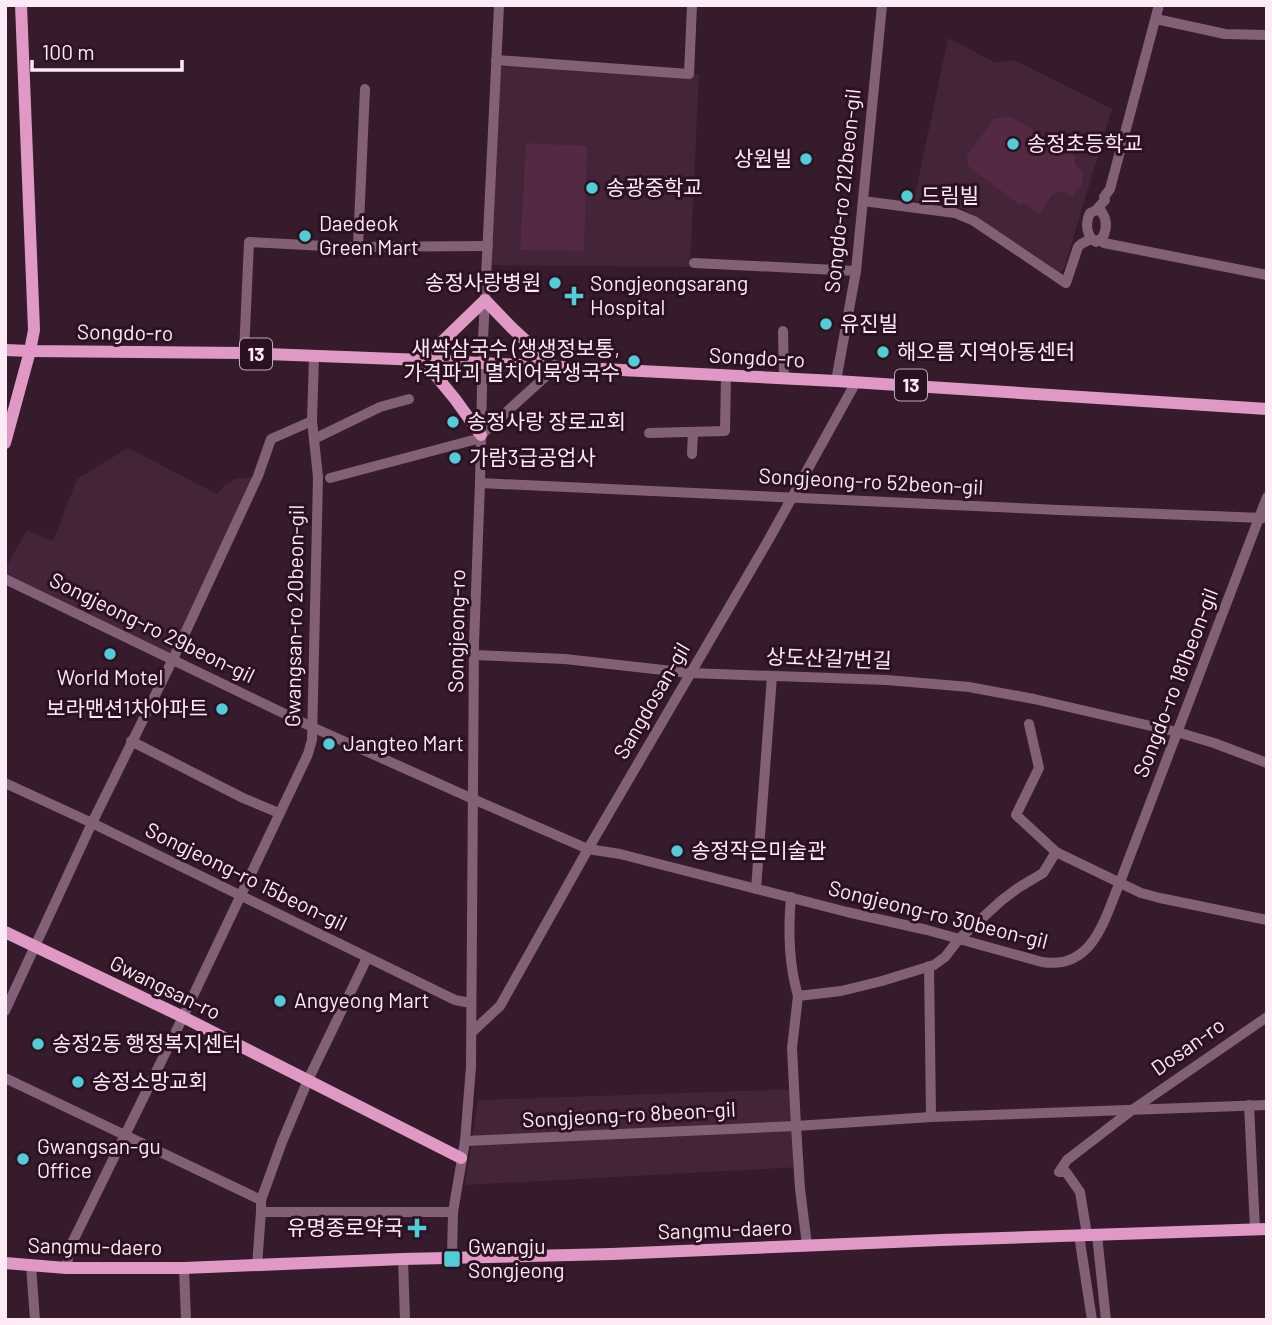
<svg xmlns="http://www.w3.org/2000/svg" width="1272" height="1325" viewBox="0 0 1272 1325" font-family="Barlow,'Noto Sans KR',sans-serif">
  <rect width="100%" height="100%" fill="#351b2c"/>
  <g fill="#442439">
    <path d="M948 38 996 63 1014 60 1112 109 1064 269 1059 273 963 209 926 204 914 200Z"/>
    <path d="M496 60 699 74 690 267 487 265Z"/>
    <path d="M128 448 217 494 226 484 235 479 258 476 173 659 5 579V569L27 530 53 541 77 479Z"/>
    <path d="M798 1089 800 1167 465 1185 478 1100Z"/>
  </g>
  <g fill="#532944">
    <path d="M1010 116 1076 157 1074 163 1083 173 1081 187 1078 188 1072 197 1063 191 1052 195 1039 215 1024 203 1020 205 967 165 968 159 966 157 994 119Z"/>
    <path d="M526 143 587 146 584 251 520 250Z"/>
  </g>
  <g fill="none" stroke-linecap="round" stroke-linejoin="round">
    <g stroke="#826075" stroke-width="10">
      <path d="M1156 19 1225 34 1267 35"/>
      <path d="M496 60 689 74 692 5"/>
      <path d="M863 201 955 213 974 221 1066 283 1078 247 1081 244 1091 239"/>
      <path d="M1096 210 1105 200 1104 197 1110 189 1159 5"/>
      <path d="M1097 210 1101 211C1107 219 1107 228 1103 237L1096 242C1086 236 1085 223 1090 213Z"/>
      <path d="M1100 240 1104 243 1267 275"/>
      <path d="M358 246 365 89"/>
      <path d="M694 263 856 271"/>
      <path d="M783 331 784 378"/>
      <path d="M244 353 249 242 344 247 488 246"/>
      <path d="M836 381 856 271 882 5"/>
      <path d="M649 433 725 431 726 375"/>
      <path d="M481 435 555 368"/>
      <path d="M314 439 380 407 409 399"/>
      <path d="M692 454 693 432"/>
      <path d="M330 478 481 438"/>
      <path d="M480 483 1059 510 1263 518"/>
      <path d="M5 579 312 727 473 799 588 849 620 854 847 912 927 930 1042 962C1093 970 1104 920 1120 882L1267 497"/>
      <path d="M475 655 565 659 690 673 887 680 969 687 1034 699 1177 732 1214 743 1267 763"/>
      <path d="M1029 724 1039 768 1016 815 1056 852 1141 893 1160 898 1267 920"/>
      <path d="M131 741 243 798 279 813"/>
      <path d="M5 783 92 823 455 1000 471 1003"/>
      <path d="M756 889 772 676"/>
      <path d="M791 897C788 930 789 965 798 996"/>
      <path d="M929 966 931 1117"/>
      <path d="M5 1011 92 823 173 659 258 476 271 439 312 421"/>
      <path d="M472 1032 500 1006 588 849 769 539 856 382"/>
      <path d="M5 1078 261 1200"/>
      <path d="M1249 1105 1255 1229"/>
      <path d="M465 1141 796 1126 792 1048 798 996 841 991 882 981 934 965 945 957 959 939 1002 900 1018 888 1043 873 1056 852"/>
      <path d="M261 1212H453"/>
      <path d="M1079 1235 1092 1320"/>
      <path d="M1087 1235 1080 1192 1066 1172H1059L1067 1160 1132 1110 1267 1017"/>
      <path d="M1097 1235 1106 1320"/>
      <path d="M807 1245 800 1189 796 1126 931 1117 1267 1105"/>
      <path d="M452 1257 453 1212 465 1141 471 1067 474 644 480 483 483 340 499 5"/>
      <path d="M403 1259 405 1320"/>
      <path d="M31 1266 35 1320"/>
      <path d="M257 1266 261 1212V1200L282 1142 308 1080 367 958"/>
      <path d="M66 1268 71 1245 183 1017 308 754 312 740 318 477 312 421 314 356"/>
      <path d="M184 1268 186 1320"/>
    </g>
    <g stroke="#e099c5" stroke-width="12">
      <path d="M5 350 30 351 244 353 423 360 836 381 1267 409"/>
      <path d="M481 435 455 399 423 360 485 300 512 328 555 368"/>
      <path d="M5 443 30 351 34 330 21 5"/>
      <path d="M5 932 183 1017 461 1158"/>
      <path d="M5 1263 66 1268H184L403 1259 612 1254 941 1240 1267 1229"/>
    </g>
  </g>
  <g fill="#52ccd5" stroke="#2b1122" stroke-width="2.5">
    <circle cx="1013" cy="144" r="7"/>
    <circle cx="806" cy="159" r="7"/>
    <circle cx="592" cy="188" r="7"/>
    <circle cx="907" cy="196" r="7"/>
    <circle cx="305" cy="236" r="7"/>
    <circle cx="555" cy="283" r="7"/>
    <path d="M570.5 285.5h7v7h7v7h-7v7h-7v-7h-7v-7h7z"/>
    <circle cx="826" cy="324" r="7"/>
    <circle cx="883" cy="352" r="7"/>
    <circle cx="634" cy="361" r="7"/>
    <circle cx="453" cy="422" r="7"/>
    <circle cx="455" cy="458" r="7"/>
    <circle cx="110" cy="654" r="7"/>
    <circle cx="222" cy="709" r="7"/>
    <circle cx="329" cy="744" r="7"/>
    <circle cx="677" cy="851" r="7"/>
    <circle cx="280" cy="1001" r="7"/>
    <circle cx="38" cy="1044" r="7"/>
    <circle cx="78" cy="1082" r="7"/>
    <circle cx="23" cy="1159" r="7"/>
    <path d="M413.5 1217.5h7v7h7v7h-7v7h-7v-7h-7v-7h7z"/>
    <rect x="443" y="1250" width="18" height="18" rx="3.5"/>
  </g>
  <g text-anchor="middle" stroke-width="6" stroke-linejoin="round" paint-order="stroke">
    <g fill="#2b1122" stroke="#bfaab6" stroke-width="2">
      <rect x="240" y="338.5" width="32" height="31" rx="5"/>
      <rect x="895" y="369.5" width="32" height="31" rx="5"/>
    </g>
    <g font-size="19" font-weight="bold" fill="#feebf6">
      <text x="256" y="361">13</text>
      <text x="911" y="392">13</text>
    </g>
    <g font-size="21" fill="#feebf6" stroke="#2b1122" text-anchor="start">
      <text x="1027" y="151">송정초등학교</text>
      <text x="792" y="166" text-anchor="end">상원빌</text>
      <text x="606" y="195">송광중학교</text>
      <text x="921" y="203">드림빌</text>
      <text x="319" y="231">Daedeok<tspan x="319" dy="24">Green Mart</tspan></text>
      <text x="541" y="290" text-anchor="end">송정사랑병원</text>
      <text x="590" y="291">Songjeongsarang<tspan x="590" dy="24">Hospital</tspan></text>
      <text x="840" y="331">유진빌</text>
      <text x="620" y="356" text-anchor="end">새싹삼국수 (생생정보통,<tspan x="620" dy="24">가격파괴 멸치어묵생국수</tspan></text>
      <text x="897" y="359">해오름 지역아동센터</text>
      <text x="467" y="429">송정사랑 장로교회</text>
      <text x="469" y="465">가람3급공업사</text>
      <text x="110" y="685" text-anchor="middle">World Motel</text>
      <text x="208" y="716" text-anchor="end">보라맨션1차아파트</text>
      <text x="343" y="751">Jangteo Mart</text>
      <text x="691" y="858">송정작은미술관</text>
      <text x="294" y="1008">Angyeong Mart</text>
      <text x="52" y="1051">송정2동 행정복지센터</text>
      <text x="92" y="1089">송정소망교회</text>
      <text x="37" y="1154">Gwangsan-gu<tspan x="37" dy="24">Office</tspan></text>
      <text x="403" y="1235" text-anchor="end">유명종로약국</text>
      <text x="468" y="1254">Gwangju<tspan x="468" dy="24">Songjeong</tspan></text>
    </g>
    <g font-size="21" fill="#feebf6" stroke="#2b1122">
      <text transform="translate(843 191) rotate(-84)" y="7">Songdo-ro 212beon-gil</text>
      <text transform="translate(125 333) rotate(1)" y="7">Songdo-ro</text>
      <text transform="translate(757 358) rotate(3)" y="7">Songdo-ro</text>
      <text transform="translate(871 482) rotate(3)" y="7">Songjeong-ro 52beon-gil</text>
      <text transform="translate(295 616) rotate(-89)" y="7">Gwangsan-ro 20beon-gil</text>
      <text transform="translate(152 628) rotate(26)" y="7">Songjeong-ro 29beon-gil</text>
      <text transform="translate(457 631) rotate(-89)" y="7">Songjeong-ro</text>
      <text transform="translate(829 659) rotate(2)" y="7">상도산길7번길</text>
      <text transform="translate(1176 683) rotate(-69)" y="7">Songdo-ro 181beon-gil</text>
      <text transform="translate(652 701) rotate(-60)" y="7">Sangdosan-gil</text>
      <text transform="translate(246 877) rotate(26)" y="7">Songjeong-ro 15beon-gil</text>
      <text transform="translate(938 915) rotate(14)" y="7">Songjeong-ro 30beon-gil</text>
      <text transform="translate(165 988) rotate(26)" y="7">Gwangsan-ro</text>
      <text transform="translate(1188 1047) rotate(-35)" y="7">Dosan-ro</text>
      <text transform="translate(629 1115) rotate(-3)" y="7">Songjeong-ro 8beon-gil</text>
      <text transform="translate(725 1230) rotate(-2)" y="7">Sangmu-daero</text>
      <text transform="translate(95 1247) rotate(1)" y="7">Sangmu-daero</text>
    </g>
  </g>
  <rect width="1272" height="1325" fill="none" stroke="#feebf6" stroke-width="14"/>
  <path d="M32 60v10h150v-10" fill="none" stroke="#feebf6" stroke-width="3.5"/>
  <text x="42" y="60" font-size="21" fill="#feebf6" stroke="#2b1122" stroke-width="5" paint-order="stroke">100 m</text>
</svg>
